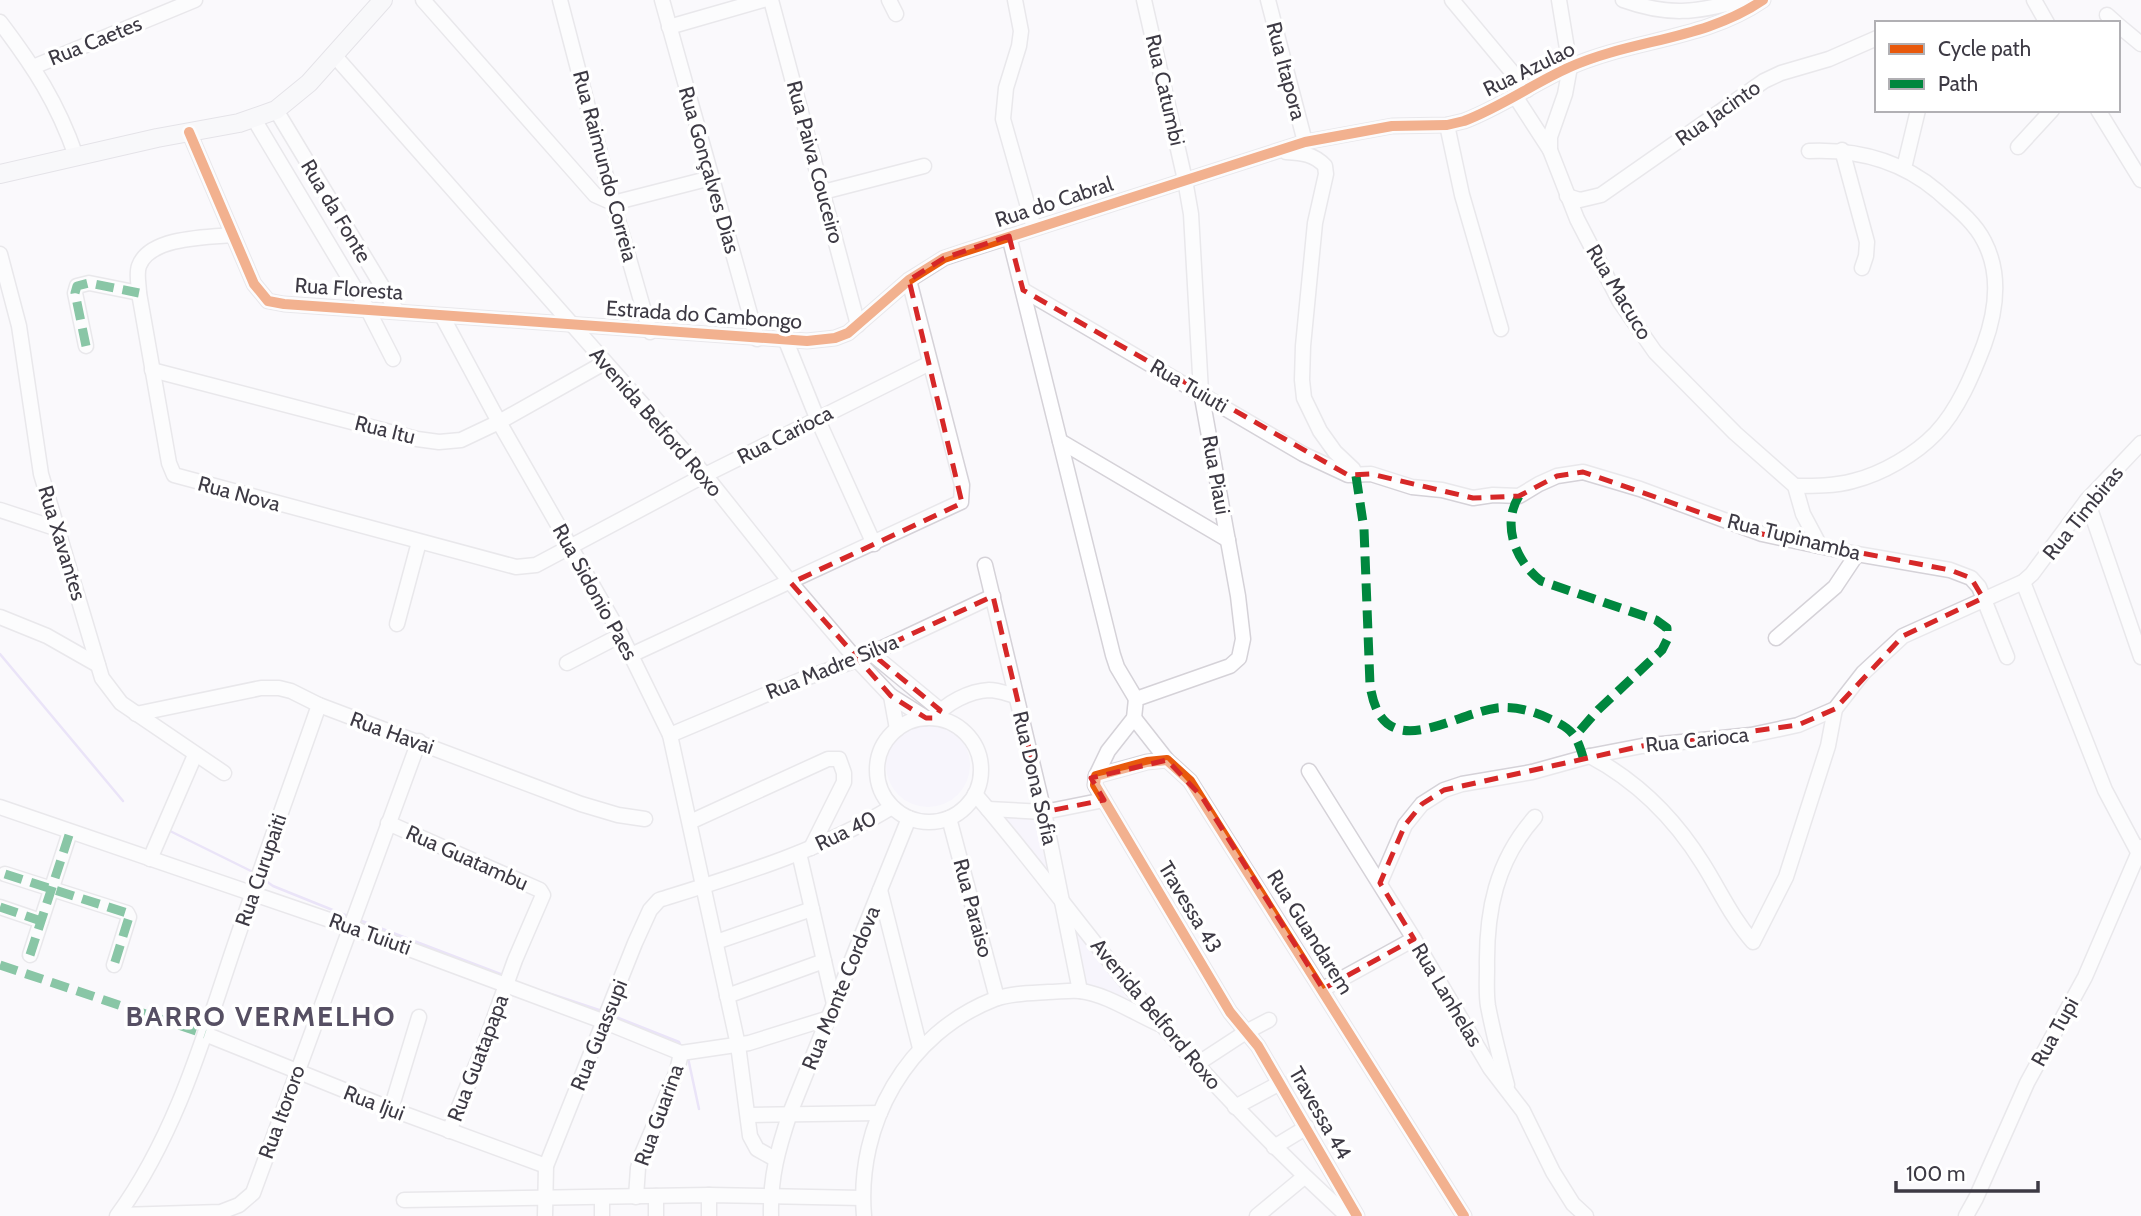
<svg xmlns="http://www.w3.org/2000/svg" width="2141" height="1216" viewBox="0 0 2141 1216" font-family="Cabin,sans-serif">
  <rect width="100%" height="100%" fill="#faf9fc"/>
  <g fill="#f3effc">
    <circle cx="928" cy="765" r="42"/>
    <path d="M999 815H1037L1062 902 1138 1011 1088 987 1062 902Z"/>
  </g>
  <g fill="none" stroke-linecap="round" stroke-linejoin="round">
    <g stroke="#d8c9f3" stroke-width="2.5">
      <path d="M0 654 123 801"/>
      <path d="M168 830 255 873"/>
      <path d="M263 879 273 886 350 917"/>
      <path d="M359 920 503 975"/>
      <path d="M545 992 602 1011"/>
      <path d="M611 1015 679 1042 681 1046"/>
      <path d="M688 1058 699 1109"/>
    </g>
    <defs>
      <g id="minor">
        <path d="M423 0 595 195 613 203 711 178"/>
        <path d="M560 0 613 203 650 332"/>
        <path d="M662 0 757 339"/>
        <path d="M771 0 858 325"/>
        <path d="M889 0 896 14"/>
        <path d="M1015 0 1021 31 1019 46 1006 88 1003 119 1034 228"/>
        <path d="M1268 0 1305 142"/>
        <path d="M1452 0 1527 90"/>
        <path d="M1559 0 1570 67 1565 94 1550 137V150L1577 219 1620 302 1655 352 1735 433 1795 486 1803 514 1820 546"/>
        <path d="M1623 0C1667 16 1697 13 1741 0"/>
        <path d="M2034 0 2047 23"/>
        <path d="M2107 15 2116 23"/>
        <path d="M0 22C34 67 57 102 76 156"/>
        <path d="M2118 25 2141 44"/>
        <path d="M669 27 763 0"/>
        <path d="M334 55 705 475 791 583 857 660 891 696 926 718"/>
        <path d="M33 67 195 0"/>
        <path d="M1515 96 1550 150"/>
        <path d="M276 110 397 311"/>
        <path d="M2098 110 2141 180"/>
        <path d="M254 119 368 310 393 359"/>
        <path d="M1447 125 1462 195 1501 329"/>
        <path d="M189 132 254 284 268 301 284 304 807 341 835 338 848 333 909 280 944 258 962 252 1305 142 1392 126 1447 125 1464 121C1501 107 1534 83 1570 67 1633 39 1705 40 1763 0"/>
        <path d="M2018 147 2052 110"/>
        <path d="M1842 150 1867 242 1866 256 1862 268"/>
        <path d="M1286 152C1302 153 1314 154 1325 166L1326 174 1315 223 1303 346 1302 380 1304 398 1320 431 1335 452 1353 469 1356 476"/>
        <path d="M1904 168 1918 110"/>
        <path d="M823 192 924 166"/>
        <path d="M1567 196 1580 200 1601 195 1764 81 1781 73 1829 59 1877 38"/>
        <path d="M233 235C208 237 149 237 139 266 136 274 139 285 139 293L169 463 174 475 516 567 536 565 705 475 930 363"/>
        <path d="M1009 236 1113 655 1117 667 1136 699"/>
        <path d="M0 254 19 326 41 474 102 678 121 703 224 773"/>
        <path d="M1023 290 1303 454 1348 475 1371 474 1412 487 1442 490 1473 498 1493 495 1519 496 1539 484 1557 476 1583 472 1640 489 1762 534 1857 554 1950 570 1971 578 1979 587 2007 657"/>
        <path d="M442 316 499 422 621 635 670 735 738 1045 750 1136 757 1149 775 1159"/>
        <path d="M786 341 817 418 874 544"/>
        <path d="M86 346 75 293 77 286 89 283 139 293"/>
        <path d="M152 370 417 439 439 442 461 440 499 422 604 363"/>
        <path d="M1060 441 1228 540"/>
        <path d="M1795 486C1814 486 1835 486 1853 481 1882 474 1916 454 1936 433 1958 410 1973 374 1984 345 1996 312 2002 275 1984 241 1974 221 1954 206 1937 191 1900 160 1857 149 1809 151"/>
        <path d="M2087 500 2141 657"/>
        <path d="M0 510 58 529"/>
        <path d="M985 565 1044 812 1080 991"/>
        <path d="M2023 582 2105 790 2138 852"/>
        <path d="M0 617 47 636 98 665"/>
        <path d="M397 624 419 542"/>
        <path d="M1776 638 1835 587 1857 554"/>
        <path d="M871 653 940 710"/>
        <path d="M631 655 961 502 962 485 909 280"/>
        <path d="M567 663 621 635"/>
        <path d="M891 696 897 729"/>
        <path d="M136 714 261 688H279L291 691 319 705 581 804 618 815 645 819"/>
        <path d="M935 718C945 703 970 691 989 690 998 690 1008 694 1016 696"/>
        <path d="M1134 718 1167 760"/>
        <circle cx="929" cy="770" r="52"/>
        <path d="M670 735 803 679 857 660 993 596"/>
        <path d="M1590 756C1637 781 1675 819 1703 864 1720 891 1732 918 1753 942L1786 877 1828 746 1835 709"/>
        <path d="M1309 771 1414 939 1490 1068 1523 1111 1553 1172 1573 1204 1586 1216"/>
        <path d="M1096 776 1108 751 1134 718 1136 699 1230 666 1239 658 1243 639 1238 596 1201 392 1191 214 1185 180 1144 0"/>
        <path d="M975 794C1040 869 1097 950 1162 1025 1219 1091 1279 1153 1343 1212L1355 1213"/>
        <path d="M0 807 350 927 605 1022 681 1053 749 1043 829 1018"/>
        <path d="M988 809 1044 812 1104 800"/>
        <path d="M949 818 997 998"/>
        <path d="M690 822 828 759H839L844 773V782L811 848"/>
        <path d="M388 823 540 890 543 895 515 960 484 1046 449 1131"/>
        <path d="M799 853 834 1004"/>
        <path d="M150 859 195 755"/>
        <path d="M5 874 127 913 129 917 114 965"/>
        <path d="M1380 883 1405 825 1422 804 1444 790 1462 784 1532 772 1590 756 1642 746 1751 735 1798 725 1835 709 1863 673 1903 636 2023 582 2032 574 2087 500 2141 443"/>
        <path d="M880 890 920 1048"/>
        <path d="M0 907 41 921"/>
        <path d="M716 942 812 909"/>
        <path d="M30 955 70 832"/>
        <path d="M1323 989 1414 939"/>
        <path d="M727 996 824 961"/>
        <path d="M205 1034 391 1109 546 1166"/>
        <path d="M1197 1064 1246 1032 1269 1020"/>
        <path d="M1507 1085C1500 1059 1493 1032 1488 1006 1486 994 1487 980 1487 968 1486 911 1496 861 1535 817"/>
        <path d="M1235 1107 1280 1083"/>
        <path d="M391 1109 419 1017"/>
        <path d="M749 1115 880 1113"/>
        <path d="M1274 1147 1307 1127"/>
        <path d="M709 1195V1216"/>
        <path d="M656 1196V1216"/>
        <path d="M636 1197 638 1168 642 1154 677 1071 681 1053"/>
        <path d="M602 1198V1216"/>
        <path d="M404 1200 709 1195 862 1198"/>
        <path d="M119 1215 221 1212 239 1205 253 1193 419 741"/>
        <path d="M117 1216C174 1138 202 1043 232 953 260 870 290 788 319 705"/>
        <path d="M545 1216 546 1166 635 943 650 910 659 900C739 875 820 851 892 807"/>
        <path d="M771 1216C770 1177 778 1149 790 1113L909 818"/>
        <path d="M864 1216C856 1124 907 1033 995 999 1011 993 1031 993 1048 992 1058 992 1069 990 1080 991 1106 994 1134 1013 1159 1024"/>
        <path d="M1257 1216 1304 1177"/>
        <path d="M1357 1216 1258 1046 1230 1012 1095 785 1096 776 1147 762 1167 760 1190 781 1464 1216"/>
        <path d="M1966 1216 1976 1198 2027 1083 2085 977 2141 847"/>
      </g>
      <path id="major" d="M0 174 157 138 239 123 276 110 309 83 383 0"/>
    </defs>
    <use href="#minor" stroke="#d5d2d8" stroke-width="17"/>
    <use href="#major" stroke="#cbc8d1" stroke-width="20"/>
    <use href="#minor" stroke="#fefeff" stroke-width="14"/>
    <use href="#major" stroke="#f7f6f9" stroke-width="18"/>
    <g stroke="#00873e" stroke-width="9" stroke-dasharray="18 9" stroke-linecap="butt">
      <path d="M86 346 75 293 77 286 89 283 139 293"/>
      <path d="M1356 476 1364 529 1370 685C1382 767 1449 715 1497 708 1514 706 1534 711 1550 719 1572 729 1576 734 1583 757"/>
      <path d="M1519 496C1501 525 1516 562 1541 581L1656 620 1667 628V640L1662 650 1598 710 1576 735"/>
      <path d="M5 874 127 913 129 917 114 965"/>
      <path d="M0 907 41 921"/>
      <path d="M30 955 70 832"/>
      <path d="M0 965 205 1034"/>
    </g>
    <defs>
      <g id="cycleway">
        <path d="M189 132 254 284 268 301 284 304 807 341 835 338 848 333 909 280 944 258 962 252 1305 142 1392 126 1447 125 1464 121C1501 107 1534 83 1570 67 1633 39 1705 40 1763 0"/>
        <path d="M1357 1216 1258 1046 1230 1012 1095 785 1096 776 1147 762 1167 760 1190 781 1464 1216"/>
      </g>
    </defs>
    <use href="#cycleway" stroke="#fff" stroke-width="15"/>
    <use href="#cycleway" stroke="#e8590c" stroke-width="10"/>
  </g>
  <path d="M0 0H2141V1216H0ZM1009 236 1023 290 1348 475 1371 474 1473 498 1519 496 1557 476 1583 472 1762 534 1950 570 1971 578 1983 598 1903 636 1835 709 1798 725 1642 746 1444 790 1422 804 1405 825 1380 883 1414 939 1323 989 1202 797 1167 760 1091 778 1104 800 1044 812 993 596 871 653 940 710 935 718H926L891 696 791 583 962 503 909 280 944 258Z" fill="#faf9fc" fill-opacity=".55" fill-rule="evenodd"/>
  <path fill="none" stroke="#d62828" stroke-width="5" stroke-dasharray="14 9" stroke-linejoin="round" d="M1009 236 1023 290 1348 475 1371 474 1473 498 1519 496 1557 476 1583 472 1762 534 1950 570 1971 578 1983 598 1903 636 1835 709 1798 725 1642 746 1444 790 1422 804 1405 825 1380 883 1414 939 1323 989 1202 797 1167 760 1091 778 1104 800 1044 812 993 596 871 653 940 710 935 718H926L891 696 791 583 962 503 909 280 944 258Z"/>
  <g text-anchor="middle" stroke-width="7" stroke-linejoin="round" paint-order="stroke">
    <g font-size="21" fill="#3d3a44" stroke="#fff">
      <text transform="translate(95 41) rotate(-22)" y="7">Rua Caetes</text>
      <text transform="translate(1529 69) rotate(-26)" y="7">Rua Azulao</text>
      <text transform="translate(1286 71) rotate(75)" y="7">Rua Itapora</text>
      <text transform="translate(1165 90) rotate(77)" y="7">Rua Catumbi</text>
      <text transform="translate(1718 113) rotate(-35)" y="7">Rua Jacinto</text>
      <text transform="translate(815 162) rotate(75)" y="7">Rua Paiva Couceiro</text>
      <text transform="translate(605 166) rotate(75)" y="7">Rua Raimundo Correia</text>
      <text transform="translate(709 170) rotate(74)" y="7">Rua Gonçalves Dias</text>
      <text transform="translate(1054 202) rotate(-18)" y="7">Rua do Cabral</text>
      <text transform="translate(336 211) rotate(59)" y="7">Rua da Fonte</text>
      <text transform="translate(349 289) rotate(4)" y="7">Rua Floresta</text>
      <text transform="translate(1619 292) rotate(59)" y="7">Rua Macuco</text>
      <text transform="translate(704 315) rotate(4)" y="7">Estrada do Cambongo</text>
      <text transform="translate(1189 386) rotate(30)" y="7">Rua Tuiuti</text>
      <text transform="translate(656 422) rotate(49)" y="7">Avenida Belford Roxo</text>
      <text transform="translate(385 430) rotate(14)" y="7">Rua Itu</text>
      <text transform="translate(785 435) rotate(-27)" y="7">Rua Carioca</text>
      <text transform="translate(1216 475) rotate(80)" y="7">Rua Piaui</text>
      <text transform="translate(239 494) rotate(15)" y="7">Rua Nova</text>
      <text transform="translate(2083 513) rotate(-51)" y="7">Rua Timbiras</text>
      <text transform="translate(1794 537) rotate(14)" y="7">Rua Tupinamba</text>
      <text transform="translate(62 543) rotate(73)" y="7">Rua Xavantes</text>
      <text transform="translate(595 592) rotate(61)" y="7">Rua Sidonio Paes</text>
      <text transform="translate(832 667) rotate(-22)" y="7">Rua Madre Silva</text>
      <text transform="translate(392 733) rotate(20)" y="7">Rua Havai</text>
      <text transform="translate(1697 740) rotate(-6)" y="7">Rua Carioca</text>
      <text transform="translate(1035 778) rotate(77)" y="7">Rua Dona Sofia</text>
      <text transform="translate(846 831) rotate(-26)" y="7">Rua 40</text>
      <text transform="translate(467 858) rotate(24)" y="7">Rua Guatambu</text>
      <text transform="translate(261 870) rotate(-71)" y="7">Rua Curupaiti</text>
      <text transform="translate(1190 907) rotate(59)" y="7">Travessa 43</text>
      <text transform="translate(973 908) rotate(75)" y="7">Rua Paraiso</text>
      <text transform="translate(1310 932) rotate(58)" y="7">Rua Guandarem</text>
      <text transform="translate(370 934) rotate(20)" y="7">Rua Tuiuti</text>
      <text transform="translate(841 988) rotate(-68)" y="7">Rua Monte Cordova</text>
      <text transform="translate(1447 995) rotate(59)" y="7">Rua Lanhelas</text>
      <text transform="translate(1156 1014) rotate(50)" y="7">Avenida Belford Roxo</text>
      <text transform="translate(2055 1032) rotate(-61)" y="7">Rua Tupi</text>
      <text transform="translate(599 1035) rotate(-68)" y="7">Rua Guassupi</text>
      <text transform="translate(478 1058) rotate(-69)" y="7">Rua Guatapapa</text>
      <text transform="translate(374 1103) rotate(21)" y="7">Rua Ijui</text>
      <text transform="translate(282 1112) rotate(-70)" y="7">Rua Itororo</text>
      <text transform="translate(1320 1113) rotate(60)" y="7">Travessa 44</text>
      <text transform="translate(659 1115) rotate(-70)" y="7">Rua Guarina</text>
    </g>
    <g font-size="28" font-weight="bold" letter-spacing="2" fill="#564f63" stroke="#fff">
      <text x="261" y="1026">BARRO VERMELHO</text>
    </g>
  </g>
  <rect x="1875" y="21" width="245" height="91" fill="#ffffff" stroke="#b1b0b4" stroke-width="2"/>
  <rect x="1889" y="44" width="35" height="10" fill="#e8590c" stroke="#b1b0b4" stroke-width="2"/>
  <text x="1938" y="56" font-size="21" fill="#3d3a44">Cycle path</text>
  <rect x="1889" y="79" width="35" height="10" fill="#00873e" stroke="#b1b0b4" stroke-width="2"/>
  <text x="1938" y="91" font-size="21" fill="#3d3a44">Path</text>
  <path d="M1896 1181v10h142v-10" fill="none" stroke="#3d3a44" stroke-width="3.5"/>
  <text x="1906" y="1181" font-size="21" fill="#3d3a44" stroke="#ffffff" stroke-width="5" paint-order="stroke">100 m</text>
</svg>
